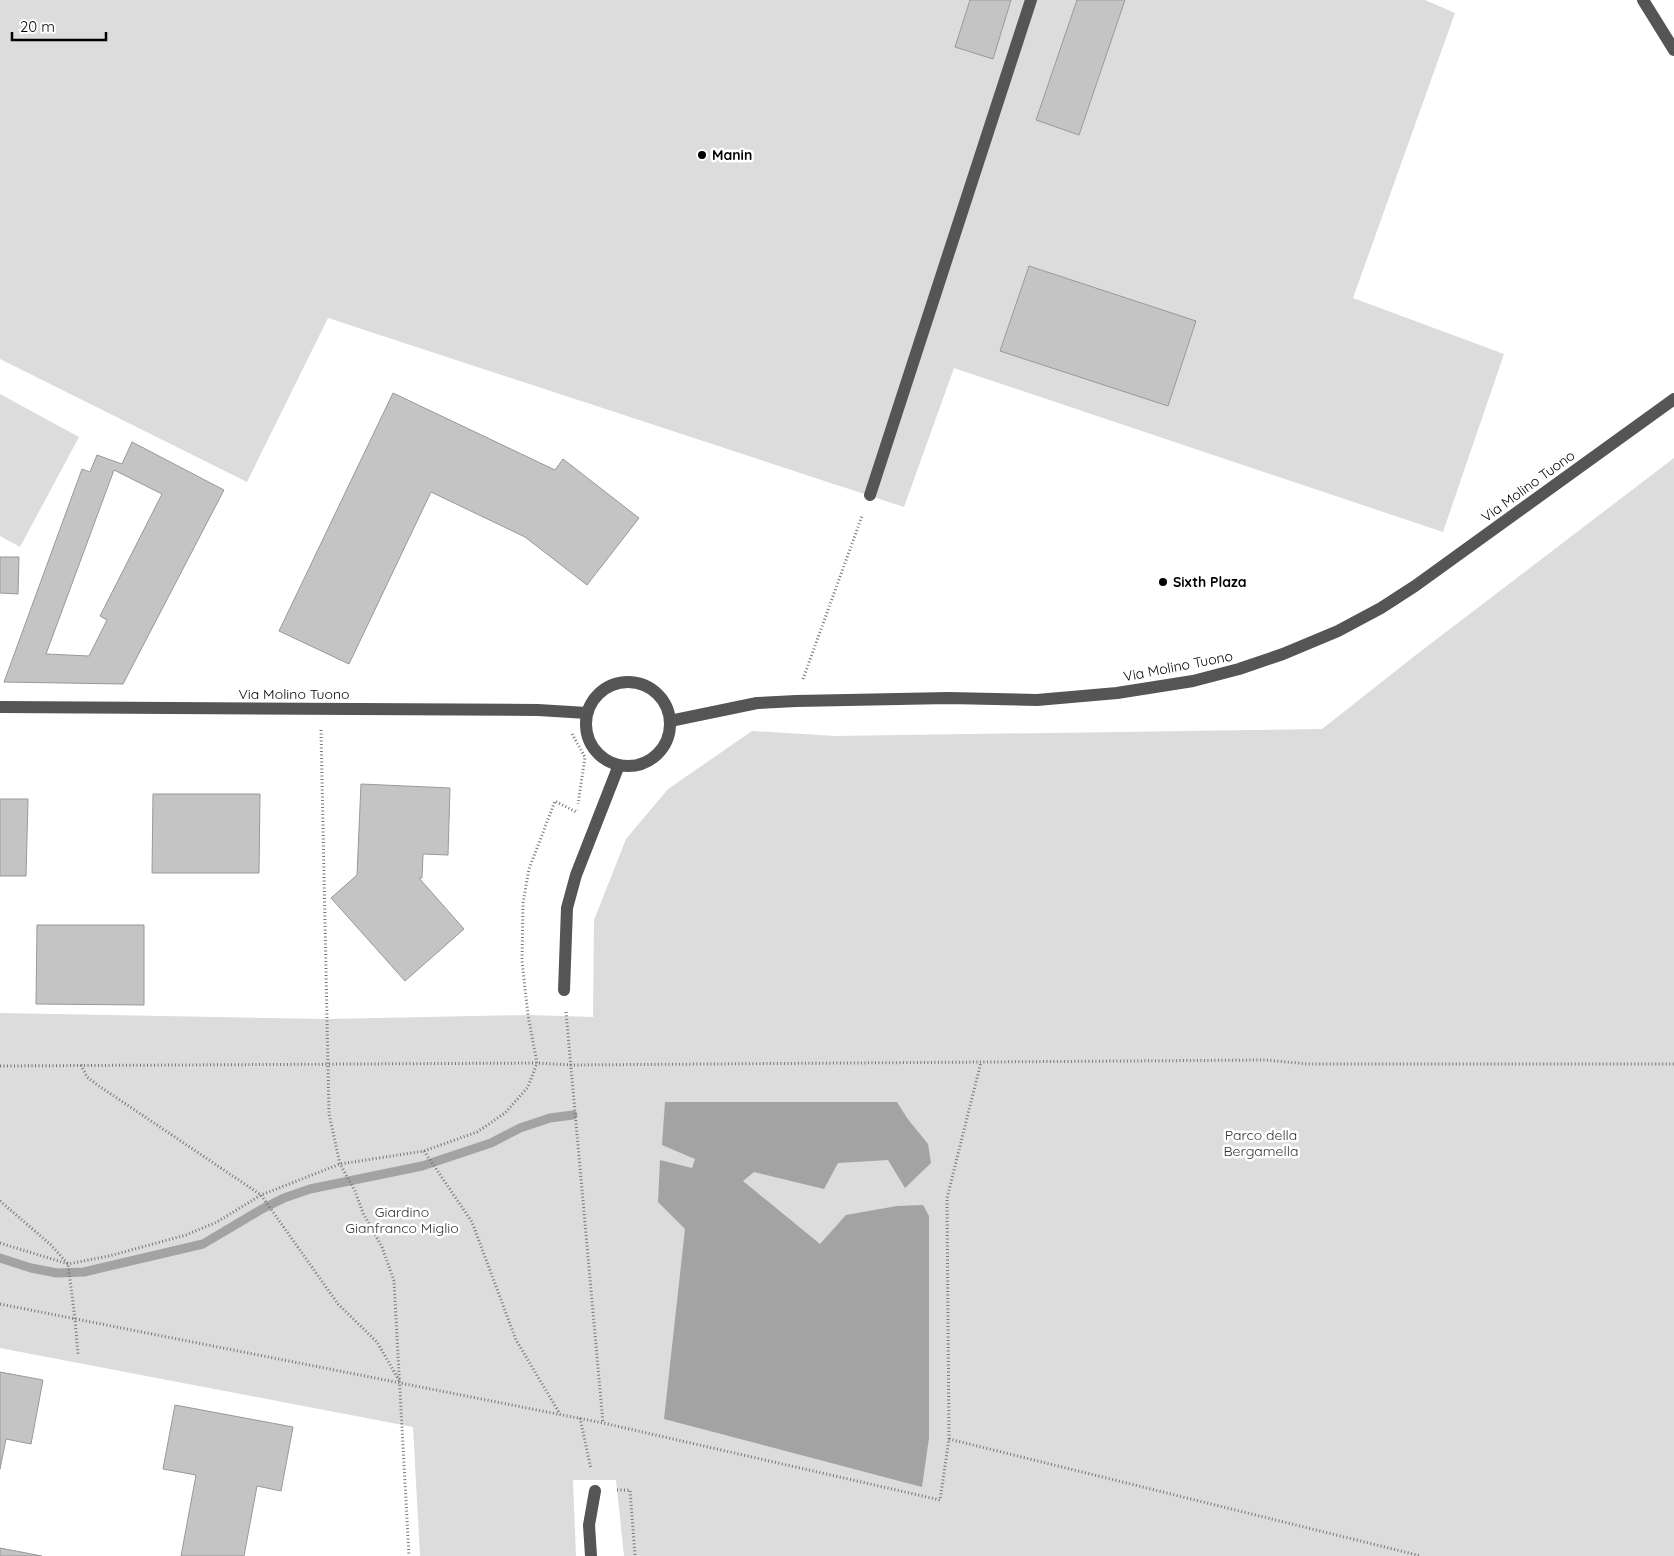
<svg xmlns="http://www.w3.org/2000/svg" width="1674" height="1556" viewBox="0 0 1674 1556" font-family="Quicksand,sans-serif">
  <rect width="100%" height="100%" fill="#fff"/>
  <g fill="#dcdcdc">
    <path d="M0 0H1425L1455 13 1353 298 1504 354 1443 532 954 368 904 507 328 318 247 482 0 359Z"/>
    <path d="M0 394 79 437 20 547 0 536Z"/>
    <path d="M1674 458V1556H624L616 1480H573L576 1556H420L413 1427 0 1348V1013L326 1019 528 1015 593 1017 594 920 626 839 668 789 752 731 835 736 1322 729 1421 651Z"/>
  </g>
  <path fill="#a3a3a3" d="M665 1102H897L907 1118 928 1144 931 1163 905 1188 888 1160 838 1163 824 1189 754 1172 743 1181 820 1244 846 1215 897 1206 923 1205 929 1216V1438L922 1487 664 1419 685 1229 658 1202 660 1160 692 1168 695 1159 662 1145Z"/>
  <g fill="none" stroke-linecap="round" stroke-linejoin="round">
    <path stroke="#a3a3a3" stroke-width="9" d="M0 1258 31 1268 57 1273 84 1272 203 1244 262 1209 284 1198 310 1189 422 1166 491 1143 520 1128 550 1118 573 1115"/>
  </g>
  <g fill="#c4c4c4" stroke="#999" fill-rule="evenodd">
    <path d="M970 0H1011L993 59 955 47Z"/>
    <path d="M1077 0H1125L1079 135 1036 120Z"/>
    <path d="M1029 266 1196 321 1168 406 1000 351Z"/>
    <path d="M393 393 555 470 563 459 639 518 587 585 525 537 431 492 349 664 279 631Z"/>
    <path d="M132 442 224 490 123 684 4 682 82 469 90 472 97 455 122 464ZM114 470 162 494 100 616 107 620 89 656 46 654Z"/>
    <path d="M0 557H19L18 594 0 593Z"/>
    <path d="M361 784 450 788 448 855 423 854 422 878H419L464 929 405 981 331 898 357 875Z"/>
    <path d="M153 794H260L259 873H152Z"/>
    <path d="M0 799H28L26 876H0Z"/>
    <path d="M37 925H144V1005L36 1004Z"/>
    <path d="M0 1372 43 1380 31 1444 6 1439 0 1469Z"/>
    <path d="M175 1405 293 1427 281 1491 257 1486 244 1556H181L196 1475 163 1469Z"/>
    <path d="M0 1548 42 1556H0Z"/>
  </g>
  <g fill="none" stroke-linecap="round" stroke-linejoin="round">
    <g stroke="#777" stroke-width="3" stroke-dasharray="1 2.5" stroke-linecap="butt">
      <path d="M803 679 862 516"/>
      <path d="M321 730 329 1114 340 1164 355 1191 363 1213 382 1247 394 1281 409 1556"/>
      <path d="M572 734 585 757 578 804"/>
      <path d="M566 1012 603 1423"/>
      <path d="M81 1065 87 1077 99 1086 261 1195 338 1304 377 1342 400 1382"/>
      <path d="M0 1066 537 1063 571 1065 1265 1060 1308 1064H1674"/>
      <path d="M424 1151 472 1222 516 1340 560 1414"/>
      <path d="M0 1201 51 1245 68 1264 75 1319 78 1354"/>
      <path d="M0 1243 68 1264 109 1256 186 1235 217 1222 261 1195 340 1164 424 1151 477 1132 505 1113 528 1087 537 1063 528 1015 522 961 523 903 529 869 555 801 576 812 577 810"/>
      <path d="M0 1304 603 1423 940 1500 949 1439 1421 1556"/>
      <path d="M580 1418 591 1469"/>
      <path d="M949 1439 947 1198 981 1062"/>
      <path d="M617 1490H630L635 1556"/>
    </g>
    <g stroke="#555" stroke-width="12">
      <path d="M1643 0 1674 50"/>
      <path d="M870 495 1031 0"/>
      <circle cx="628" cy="724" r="42"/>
      <path d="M0 707 538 710 587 713"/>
      <path d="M670 721 757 703 796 701 949 698 1037 700 1117 693 1193 681 1239 669 1283 654 1338 631 1381 608 1415 586 1674 399"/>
      <path d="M564 990 567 908 576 875 619 765"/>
      <path d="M591 1556 589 1525 595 1491"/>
    </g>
  </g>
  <g fill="#000" stroke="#fff" stroke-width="2">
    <circle cx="702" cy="155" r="5"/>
    <circle cx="1163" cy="582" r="5"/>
  </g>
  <g text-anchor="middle" stroke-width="5" stroke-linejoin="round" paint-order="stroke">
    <g font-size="14" font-weight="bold" fill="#000" stroke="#fff" text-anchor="start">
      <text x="712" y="160">Manin</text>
      <text x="1173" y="587">Sixth Plaza</text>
    </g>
    <g font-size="14" fill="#000" stroke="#fff">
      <text transform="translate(1528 486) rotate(-36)" y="5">Via Molino Tuono</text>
      <text transform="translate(1178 666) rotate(-11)" y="5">Via Molino Tuono</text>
      <text x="294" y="699">Via Molino Tuono</text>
    </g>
    <g font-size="14" fill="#333" stroke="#fff">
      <text x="1261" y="1140">Parco della<tspan x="1261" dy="16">Bergamella</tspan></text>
      <text x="402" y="1217">Giardino<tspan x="402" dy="16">Gianfranco Miglio</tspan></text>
    </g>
  </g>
  <path d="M12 32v8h94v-8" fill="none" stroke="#000000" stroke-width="2.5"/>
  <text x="20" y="32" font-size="15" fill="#000000" stroke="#ffffff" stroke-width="4" paint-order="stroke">20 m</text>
</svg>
